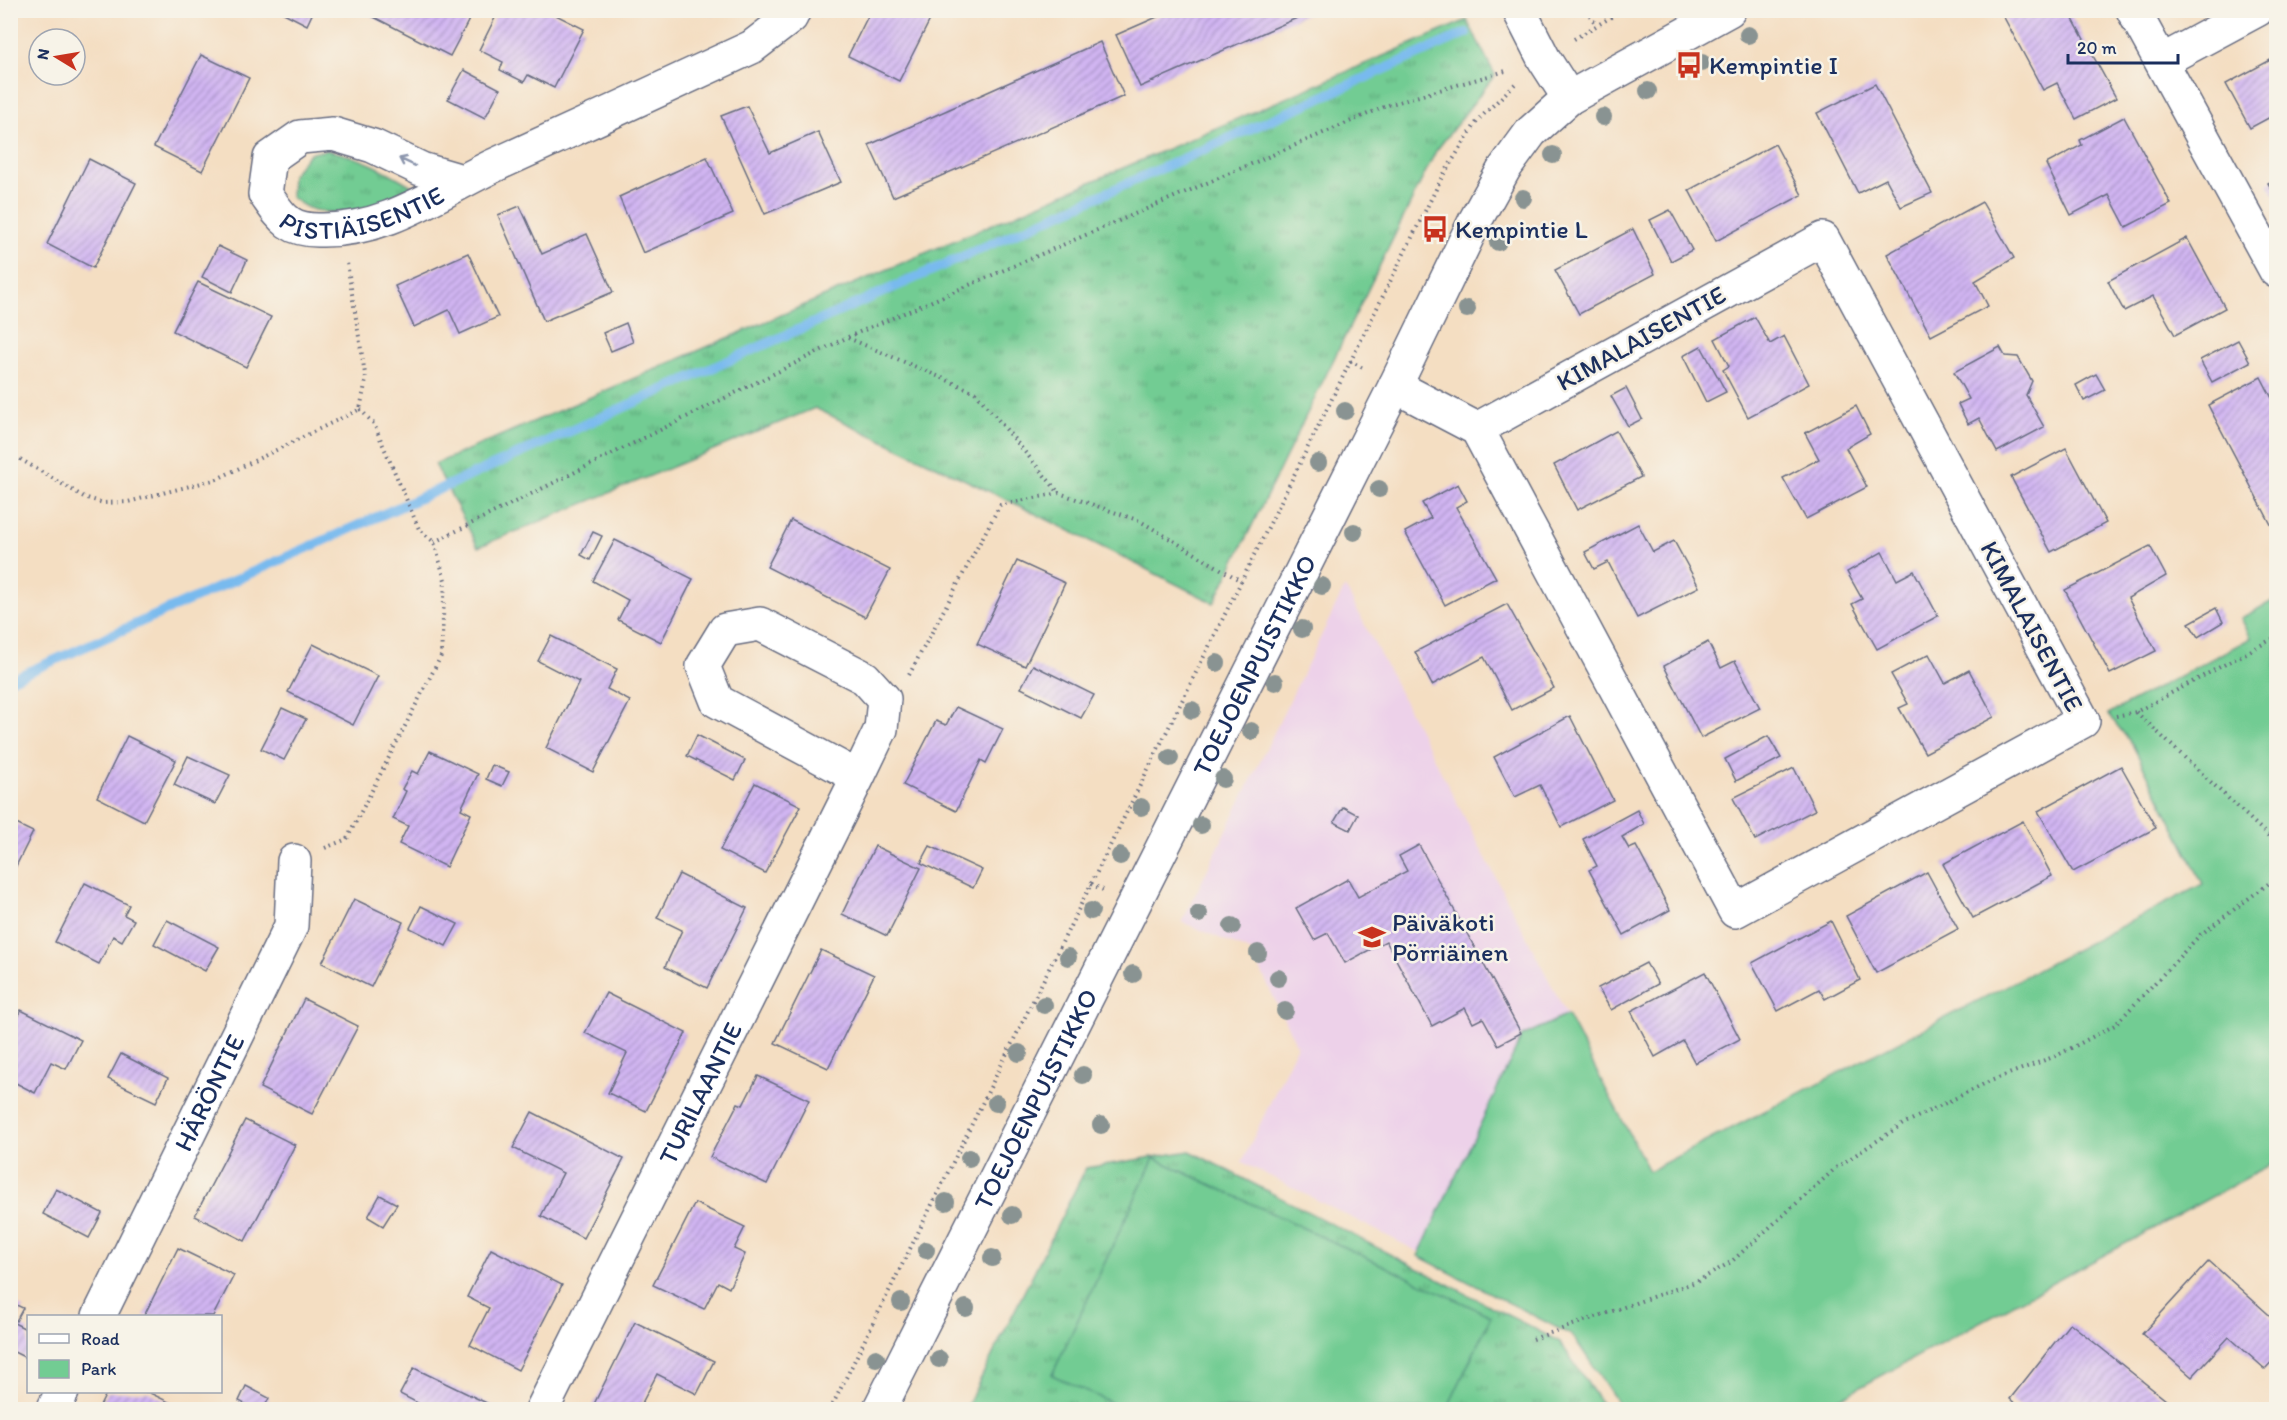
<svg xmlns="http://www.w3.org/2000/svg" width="2287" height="1420" viewBox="0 0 2287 1420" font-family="Itim,sans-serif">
  <defs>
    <pattern id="grass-tufts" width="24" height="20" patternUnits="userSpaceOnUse" patternTransform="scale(1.5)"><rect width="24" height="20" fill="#72cc93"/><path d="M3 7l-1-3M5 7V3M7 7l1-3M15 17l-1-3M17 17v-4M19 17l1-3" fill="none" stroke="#5da67b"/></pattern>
    <pattern id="building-hatch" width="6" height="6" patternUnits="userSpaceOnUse" patternTransform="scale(1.5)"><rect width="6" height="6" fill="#d1b5f2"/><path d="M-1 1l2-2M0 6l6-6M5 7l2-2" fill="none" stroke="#a994c7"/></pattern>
  </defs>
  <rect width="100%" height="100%" fill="#f7f3e8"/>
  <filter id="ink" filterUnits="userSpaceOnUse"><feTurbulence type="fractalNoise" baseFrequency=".0167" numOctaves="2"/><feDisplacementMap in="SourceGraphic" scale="12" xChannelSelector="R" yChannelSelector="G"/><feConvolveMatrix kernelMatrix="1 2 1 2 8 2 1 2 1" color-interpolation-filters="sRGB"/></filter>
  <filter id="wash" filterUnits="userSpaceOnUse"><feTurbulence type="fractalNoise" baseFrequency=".008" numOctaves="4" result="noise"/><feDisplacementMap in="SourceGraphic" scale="24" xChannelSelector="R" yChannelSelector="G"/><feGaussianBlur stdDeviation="1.35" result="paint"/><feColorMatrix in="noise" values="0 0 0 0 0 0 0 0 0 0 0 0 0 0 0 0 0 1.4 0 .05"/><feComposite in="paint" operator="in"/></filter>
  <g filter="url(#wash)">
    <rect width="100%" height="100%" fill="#f4dec2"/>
    <path fill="#edd1e9" d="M1345 587 1648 1171 1464 1275 1242 1162 1297 1046 1252 952 1182 922Z"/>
    <g fill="url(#grass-tufts)" stroke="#467e78" stroke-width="1.5">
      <path d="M1467 20 1495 75 1436 151 1214 603 1022 507 815 408 478 547 435 464Z"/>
      <path d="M326 150C361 157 384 169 415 188 381 203 349 220 311 209 304 207 297 201 291 197L292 175 309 154Z"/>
      <path d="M1190 1151 1560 1342 1605 1409 965 1410 1086 1168Z"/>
    </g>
    <g fill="#72cc93" stroke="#467e78" stroke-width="1.5">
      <path d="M2276 599V1162L1820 1409H1622L1573 1336 1418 1256 1522 1036 1567 1015 1649 1171 2203 884 2132 744 2108 714 2251 638 2241 618Z"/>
      <path d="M1154 1158 1491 1316 1447 1409H1125L1052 1375Z"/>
    </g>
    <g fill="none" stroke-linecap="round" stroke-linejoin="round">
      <path stroke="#78baee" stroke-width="10" d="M10 680 1466 33"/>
    </g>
    <g id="blocks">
      <g fill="url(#building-hatch)">
        <path d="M278 10H314L307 25Z"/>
        <path d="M360 10H474L450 56Z"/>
        <path d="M499 10H546L584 29 554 88 528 75 524 82 500 70 503 62 479 50Z"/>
        <path d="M702 10H716L713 16Z"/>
        <path d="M871 10H935L899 81 848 56Z"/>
        <path d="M1173 10H1315L1140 87 1116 35Z"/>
        <path d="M2000 10H2068L2116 98 2076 119 2057 83 2043 90Z"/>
        <path d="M1100 42 1124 96 893 197 869 145Z"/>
        <path d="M201 55 249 78 202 171 154 147Z"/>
        <path d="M2276 57V114L2250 128 2226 84Z"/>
        <path d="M464 70 500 89 485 118 448 99Z"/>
        <path d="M1875 84 1932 193 1901 207 1886 179 1858 193 1817 113Z"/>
        <path d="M747 106 770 153 818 132 841 182 765 214 721 116Z"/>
        <path d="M2124 117 2171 204 2126 227 2109 195 2071 215 2046 164 2082 145 2080 140Z"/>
        <path d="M1775 144 1802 195 1716 241 1689 190Z"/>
        <path d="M707 157 733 214 643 253 619 197Z"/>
        <path d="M89 159 136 183 93 268 47 244Z"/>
        <path d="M2276 179V197L2268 183Z"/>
        <path d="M1982 202 2014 258 1975 281 1988 306 1931 336 1887 254Z"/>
        <path d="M520 206 542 254 587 234 613 292 544 321 498 215Z"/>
        <path d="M1670 210 1692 250 1671 261 1650 220Z"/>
        <path d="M1633 229 1655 274 1579 314 1555 270Z"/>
        <path d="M2187 238 2225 308 2175 335 2153 296 2124 311 2108 281Z"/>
        <path d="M218 246 247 260 232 292 202 277Z"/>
        <path d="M468 253 498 317 460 334 449 310 414 327 395 286Z"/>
        <path d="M198 282 271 317 246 367 173 331Z"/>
        <path d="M1755 317 1770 344 1784 336 1809 384 1748 417 1723 370 1729 366 1715 339Z"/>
        <path d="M626 323 633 342 611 351 603 333Z"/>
        <path d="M2238 340 2250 362 2212 382 2200 360Z"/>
        <path d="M1701 346 1726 392 1706 402 1683 356Z"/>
        <path d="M2000 347 2005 356 2018 357 2032 381 2026 395 2044 427 1997 452 1979 418 1968 424 1958 404 1969 399 1954 372Z"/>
        <path d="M2096 374 2105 390 2084 401 2076 385Z"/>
        <path d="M2261 377 2276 406V534L2208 405Z"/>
        <path d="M1626 388 1642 419 1628 426 1611 396Z"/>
        <path d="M1856 406 1870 434 1846 448 1867 487 1806 519 1783 478 1819 459 1805 433Z"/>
        <path d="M1616 431 1641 477 1577 510 1554 465Z"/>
        <path d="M2066 448 2106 523 2051 552 2011 477Z"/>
        <path d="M1458 484 1467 501 1456 507 1496 578 1445 605 1405 532 1431 518 1422 503Z"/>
        <path d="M791 520 890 570 865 617 767 567Z"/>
        <path d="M1638 524 1653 552 1674 541 1699 587 1637 618 1608 562 1594 569 1585 552Z"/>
        <path d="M593 532 602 536 590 560 581 555Z"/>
        <path d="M615 540 693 579 661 642 618 620 628 600 593 581Z"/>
        <path d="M2150 546 2166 576 2128 598 2156 651 2110 674 2065 590Z"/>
        <path d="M1882 552 1897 580 1914 571 1938 616 1877 649 1852 604 1862 599 1847 572Z"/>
        <path d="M1017 561 1065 583 1025 666 977 644Z"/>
        <path d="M1507 604 1554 688 1512 710 1484 657 1432 685 1415 652Z"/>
        <path d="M2216 608 2223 622 2198 637 2189 623Z"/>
        <path d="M551 636 617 669 607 689 630 701 593 772 546 748 579 682 538 661Z"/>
        <path d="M1708 642 1721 668 1735 661 1760 708 1701 738 1664 666Z"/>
        <path d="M313 644 378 676 353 725 288 692Z"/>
        <path d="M1929 654 1945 683 1969 670 1994 717 1925 753 1899 708 1908 704 1891 674Z"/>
        <path d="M1033 665 1094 695 1081 718 1021 688Z"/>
        <path d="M956 707 1003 729 986 763 981 760 956 811 903 785 936 721 946 725Z"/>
        <path d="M282 708 306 719 284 760 261 749Z"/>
        <path d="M1570 716 1613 800 1561 827 1540 785 1515 797 1494 757Z"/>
        <path d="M697 735 745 760 735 780 687 756Z"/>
        <path d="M127 736 176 760 144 821 97 797Z"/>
        <path d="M1768 736 1781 758 1736 781 1725 759Z"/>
        <path d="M430 751 478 774 461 809 471 814 446 867 399 844 408 826 393 819 406 791 402 789 412 771 418 774Z"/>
        <path d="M188 756 230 775 215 804 174 785Z"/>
        <path d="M492 765 509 772 502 786 486 779Z"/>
        <path d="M2121 766 2156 828 2073 872 2038 811Z"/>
        <path d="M1794 768 1815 810 1755 840 1733 798Z"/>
        <path d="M755 783 801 806 765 873 720 850Z"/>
        <path d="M1343 807 1358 815 1350 830 1334 822Z"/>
        <path d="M1637 810 1644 824 1622 837 1629 849 1636 846 1670 910 1624 935 1589 870 1597 866 1583 839Z"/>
        <path d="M10 821 33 832 10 878Z"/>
        <path d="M2023 821 2052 876 1973 918 1943 864Z"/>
        <path d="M1419 845 1521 1033 1498 1045 1483 1018 1473 1023 1465 1008 1432 1026 1386 941 1345 963 1328 933 1314 940 1296 908 1348 879 1358 897 1407 871 1399 856Z"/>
        <path d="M875 846 921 868 887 936 842 914Z"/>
        <path d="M930 846 982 870 973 888 921 863Z"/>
        <path d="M1927 872 1958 929 1876 973 1846 916Z"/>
        <path d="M679 874 747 908 707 988 665 967 682 930 657 918Z"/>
        <path d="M85 883 129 905 124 915 134 920 122 941 113 936 99 964 55 942Z"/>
        <path d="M354 899 403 922 371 987 322 963Z"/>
        <path d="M421 906 458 924 446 946 410 928Z"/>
        <path d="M167 920 219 947 205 971 154 944Z"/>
        <path d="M1831 921 1860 980 1825 999 1819 989 1778 1011 1752 963Z"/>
        <path d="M821 950 874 975 828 1068 775 1043Z"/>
        <path d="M1646 963 1658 984 1611 1010 1598 988Z"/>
        <path d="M1705 972 1740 1039 1695 1063 1683 1041 1655 1057 1631 1011Z"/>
        <path d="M606 993 686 1033 646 1111 608 1093 627 1053 585 1033Z"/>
        <path d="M304 999 358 1026 312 1114 260 1088Z"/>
        <path d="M21 1010 81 1040 66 1069 51 1062 35 1093 10 1080V1030Z"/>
        <path d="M121 1054 168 1078 156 1102 108 1079Z"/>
        <path d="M758 1076 809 1100 767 1184 710 1157 738 1103 743 1105Z"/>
        <path d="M532 1112 624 1159 583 1238 541 1216 563 1173 513 1148Z"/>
        <path d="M245 1120 295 1145 245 1241 195 1216Z"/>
        <path d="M56 1189 102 1213 89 1238 43 1214Z"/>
        <path d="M380 1195 397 1204 383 1226 368 1217Z"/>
        <path d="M695 1203 745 1227 734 1249 745 1254 729 1288 718 1282 704 1309 653 1285Z"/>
        <path d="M178 1248 234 1275 213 1316H144Z"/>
        <path d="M491 1249 562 1285 518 1370 470 1345 489 1308 467 1297Z"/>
        <path d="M2209 1261 2276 1321V1357L2265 1369 2229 1337 2192 1377 2142 1334Z"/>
        <path d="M10 1302 23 1308 16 1321 10 1318Z"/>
        <path d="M10 1321 28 1330V1359L10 1350Z"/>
        <path d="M635 1322 714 1361 697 1394 657 1374 641 1405 650 1410H591Z"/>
        <path d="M2070 1323 2172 1405 2169 1410H2023L2010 1399Z"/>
        <path d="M414 1368 501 1410H431L400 1394Z"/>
        <path d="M246 1386 269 1398 263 1410H257L239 1401Z"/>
        <path d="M107 1392H148L173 1404 170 1410H98Z"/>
      </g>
    </g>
  </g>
  <g filter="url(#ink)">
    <use href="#blocks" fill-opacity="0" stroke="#676c81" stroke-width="1.5"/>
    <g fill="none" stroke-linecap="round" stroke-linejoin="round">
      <defs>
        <g id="minor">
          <path d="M1519 10 1544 59 1569 98"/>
          <path d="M2133 10 2276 271"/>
          <path d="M2162 61 2257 10"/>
          <path id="s1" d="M462 181 421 169 373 146 333 134 300 137 270 158 265 194C281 216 287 230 318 230 386 232 436 193 495 165 581 126 666 87 752 47L791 17 794 10"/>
          <path d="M1395 386 1477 429 1735 911 2083 721 1823 239 1477 429"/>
          <path id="s2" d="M99 1316 291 926 294 861"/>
          <path d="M53 1410 62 1392"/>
          <path id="s3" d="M542 1410 858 777 881 729 884 699 865 678 760 624 725 630 703 666 717 701 858 777"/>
          <path id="s4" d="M879 1410 1395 386 1475 221 1504 169 1531 132 1569 98 1729 10"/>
        </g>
      </defs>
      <use href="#minor" stroke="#676c81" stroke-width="36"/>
      <g stroke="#676c81" stroke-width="4" stroke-dasharray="1.5 4.5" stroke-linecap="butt">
        <path d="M1587 10 1596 25"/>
        <path d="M1574 39 1623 10"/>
        <path d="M848 338 975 392 1059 493"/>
        <path d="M1350 361 1365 369"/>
        <path d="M10 453 84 497 103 503 128 502 217 479 360 409 366 380 347 263"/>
        <path d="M434 542 848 337 1391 104 1509 70"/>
        <path d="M909 675 1000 505 1059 493 1140 521 1241 581"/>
        <path d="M2136 712 2276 843"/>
        <path d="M2116 716 2136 712 2276 637"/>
        <path d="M325 848 347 839 441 656 445 580 434 542 419 529 374 424 360 409"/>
        <path d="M1091 884 1103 890"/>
        <path d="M1533 1339 1698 1281 1731 1262 1837 1167 1903 1124 1988 1082 2058 1055 2115 1025 2200 935 2276 878"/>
        <path d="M830 1410 1442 177 1478 120 1518 81"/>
      </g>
      <use href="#minor" stroke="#fff" stroke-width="33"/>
    </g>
    <g fill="#899392">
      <circle cx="1748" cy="35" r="9"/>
      <circle cx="1702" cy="63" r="9"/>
      <circle cx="1648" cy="91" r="9"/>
      <circle cx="1603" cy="117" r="9"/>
      <circle cx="1553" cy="155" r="9"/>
      <circle cx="1523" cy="198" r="9"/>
      <circle cx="1498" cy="242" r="9"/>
      <circle cx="1467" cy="309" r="9"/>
      <circle cx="1345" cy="411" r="9"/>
      <circle cx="1318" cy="463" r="9"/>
      <circle cx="1379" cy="489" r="9"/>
      <circle cx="1354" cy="532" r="9"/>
      <circle cx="1322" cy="586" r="9"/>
      <circle cx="1302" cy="629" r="9"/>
      <circle cx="1217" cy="663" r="9"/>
      <circle cx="1275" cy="682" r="9"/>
      <circle cx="1192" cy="710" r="9"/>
      <circle cx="1251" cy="731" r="9"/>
      <circle cx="1170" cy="758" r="9"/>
      <circle cx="1223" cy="779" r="9"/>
      <circle cx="1141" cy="807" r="9"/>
      <circle cx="1201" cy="825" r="9"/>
      <circle cx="1120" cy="856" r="9"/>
      <circle cx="1091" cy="911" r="9"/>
      <circle cx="1199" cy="914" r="9"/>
      <circle cx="1232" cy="926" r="9"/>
      <circle cx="1258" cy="953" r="9"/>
      <circle cx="1068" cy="957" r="9"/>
      <circle cx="1133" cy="974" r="9"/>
      <circle cx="1278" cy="978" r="9"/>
      <circle cx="1044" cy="1005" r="9"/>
      <circle cx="1285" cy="1011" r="9"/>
      <circle cx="1019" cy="1053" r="9"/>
      <circle cx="1083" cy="1075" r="9"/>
      <circle cx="996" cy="1103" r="9"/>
      <circle cx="1101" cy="1125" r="9"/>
      <circle cx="969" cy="1158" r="9"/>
      <circle cx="946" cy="1202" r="9"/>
      <circle cx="1012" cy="1215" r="9"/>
      <circle cx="926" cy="1250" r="9"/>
      <circle cx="992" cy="1258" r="9"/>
      <circle cx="901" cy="1302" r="9"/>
      <circle cx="966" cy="1308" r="9"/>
      <circle cx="876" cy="1358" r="9"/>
      <circle cx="939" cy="1359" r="9"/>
    </g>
    <defs><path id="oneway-shaft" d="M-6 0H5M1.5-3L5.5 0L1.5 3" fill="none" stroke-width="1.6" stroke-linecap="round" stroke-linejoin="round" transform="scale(1.5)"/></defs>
    <use stroke="#8d97ae" href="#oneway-shaft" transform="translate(407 162) rotate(-155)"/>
  </g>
  <defs>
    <symbol id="bus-bare" viewBox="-9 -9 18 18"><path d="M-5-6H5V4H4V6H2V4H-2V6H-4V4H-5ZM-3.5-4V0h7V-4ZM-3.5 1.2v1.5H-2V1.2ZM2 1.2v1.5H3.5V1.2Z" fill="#c8321e" stroke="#f7f3e8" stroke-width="2.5" paint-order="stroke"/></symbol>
    <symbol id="school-bare" viewBox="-9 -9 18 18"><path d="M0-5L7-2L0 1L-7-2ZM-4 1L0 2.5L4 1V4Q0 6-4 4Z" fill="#c8321e" stroke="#f7f3e8" stroke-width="2.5" paint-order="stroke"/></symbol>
  </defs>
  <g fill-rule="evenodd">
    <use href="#bus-bare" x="1670" y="46" width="38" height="38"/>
    <use href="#bus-bare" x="1416" y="210" width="38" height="38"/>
    <use href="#school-bare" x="1353" y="918" width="38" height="38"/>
  </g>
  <g text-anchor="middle" stroke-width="5" stroke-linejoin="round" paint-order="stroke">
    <g font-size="26" fill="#1b2f5e" stroke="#f7f3e8" text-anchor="start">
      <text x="1709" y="74">Kempintie I</text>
      <text x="1455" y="238">Kempintie L</text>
      <text x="1392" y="931">Päiväkoti<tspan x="1392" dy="30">Pörriäinen</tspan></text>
    </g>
    <g font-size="26" fill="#1b2f5e" stroke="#f7f3e8">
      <text dy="9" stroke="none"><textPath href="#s1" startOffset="358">PISTIÄISENTIE</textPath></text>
      <text transform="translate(1641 338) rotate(-29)" y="9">KIMALAISENTIE</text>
      <text transform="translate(2032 626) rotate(62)" y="9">KIMALAISENTIE</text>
      <text dy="9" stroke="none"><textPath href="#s4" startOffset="834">TOEJOENPUISTIKKO</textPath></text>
      <text dy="9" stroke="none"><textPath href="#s2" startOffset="249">HÄRÖNTIE</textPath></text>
      <text dy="9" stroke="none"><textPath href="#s3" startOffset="354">TURILAANTIE</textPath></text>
      <text dy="9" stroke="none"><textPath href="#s4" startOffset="348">TOEJOENPUISTIKKO</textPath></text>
    </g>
  </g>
  <rect width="2287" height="1420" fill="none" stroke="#f7f3e8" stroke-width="36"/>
  <rect x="27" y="1315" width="195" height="78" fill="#f7f3e8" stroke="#9fa5b1" stroke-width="1.5"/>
  <rect x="39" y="1334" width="30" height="9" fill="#ffffff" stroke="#9fa5b1" stroke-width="1.5"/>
  <text x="81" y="1345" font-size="18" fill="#1b2f5e">Road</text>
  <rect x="39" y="1360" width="30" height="18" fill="#72cc93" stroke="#9fa5b1" stroke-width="1.5"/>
  <text x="81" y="1375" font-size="18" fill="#1b2f5e">Park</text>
  <g transform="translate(57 57) rotate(281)"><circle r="28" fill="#f7f3e8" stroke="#9fa5b1" stroke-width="1.5"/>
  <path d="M0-4.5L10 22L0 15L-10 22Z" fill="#c8321e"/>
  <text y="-9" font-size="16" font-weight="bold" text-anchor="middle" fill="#1b2f5e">N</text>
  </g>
  <path d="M2068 54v9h110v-9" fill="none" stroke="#1b2f5e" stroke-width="3"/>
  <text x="2077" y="54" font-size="18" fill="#1b2f5e" stroke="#f7f3e8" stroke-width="4.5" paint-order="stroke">20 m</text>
</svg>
